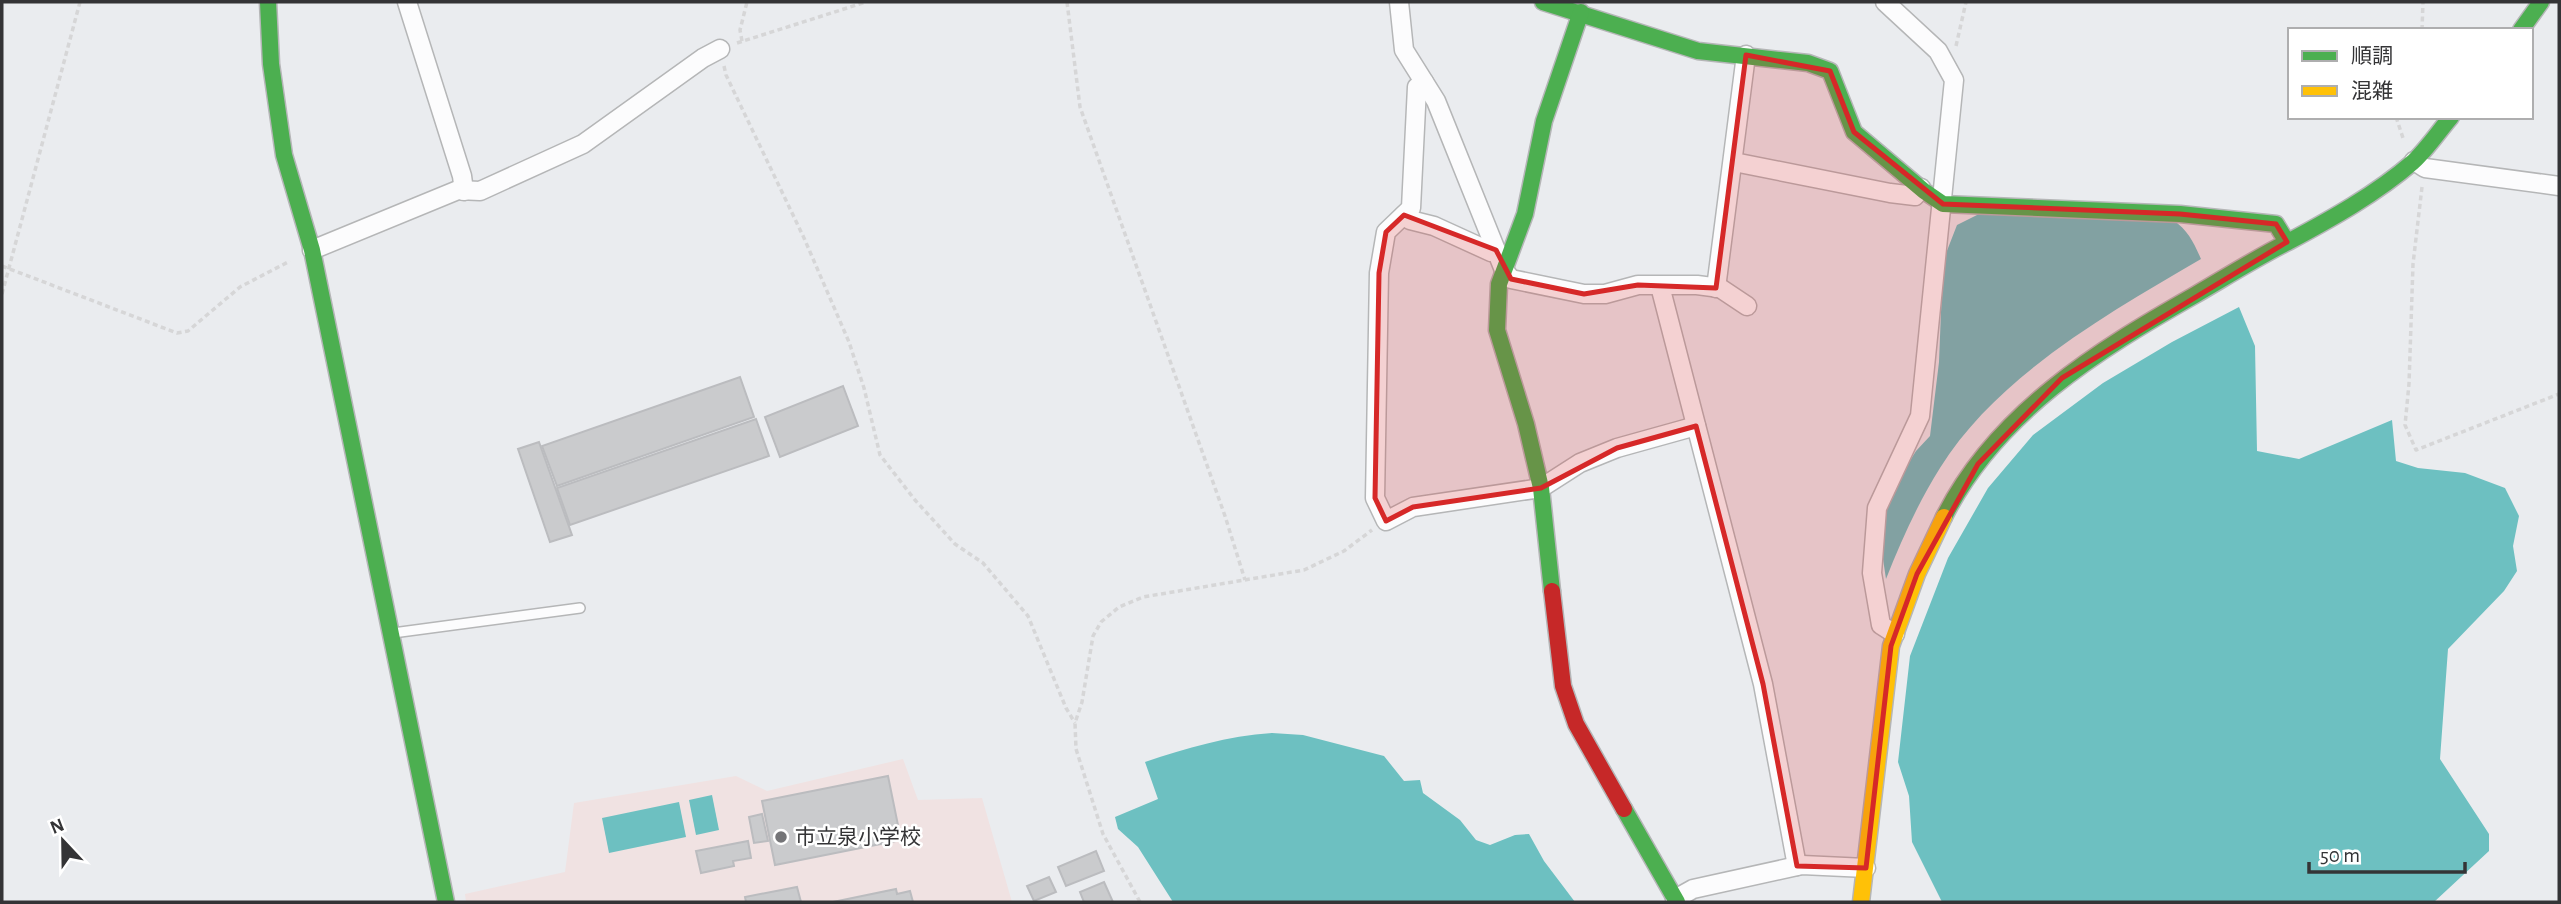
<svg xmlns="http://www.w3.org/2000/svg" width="2561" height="904" viewBox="0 0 2561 904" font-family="'Alegreya Sans','Noto Sans JP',sans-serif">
  <rect width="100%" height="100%" fill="#eaecef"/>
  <path fill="#f0e2e2" d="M903 759 918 800 982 798 1012 902H466L465 894 565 872 574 803 736 776 767 791Z"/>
  <g fill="#6dc0c1">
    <path d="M1979 214 2173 220C2188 230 2194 243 2201 259 2110 312 1997 376 1940 468 1918 503 1901 541 1886 579L1880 539 1889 494 1916 451 1930 436 1939 362 1943 261 1957 225Z"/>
    <path d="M2239 307 2255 346 2257 451 2299 459 2392 420 2396 461 2418 468 2465 473 2505 488 2519 516 2513 546 2517 571 2504 591 2448 649 2440 759 2489 834V851L2434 902H1942L1912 842 1909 796 1898 762 1910 656 1948 558 1988 488 2033 435 2103 383 2172 342Z"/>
    <path d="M1272 733 1303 735 1384 756 1404 781 1420 780 1423 793 1460 820 1476 840 1490 845 1515 835 1529 834 1544 861 1575 902H1173L1138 847 1118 829 1115 817 1158 799 1145 762C1187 748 1227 736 1272 733Z"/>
    <path d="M712 795 719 830 696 835 689 800Z"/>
    <path d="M679 802 686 837 609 853 602 818Z"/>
  </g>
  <g fill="#cacbcd" stroke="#bbbcbf" stroke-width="2">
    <path d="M740 377 754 417 557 486 542 446Z"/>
    <path d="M843 386 858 426 780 457 765 417Z"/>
    <path d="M756 419 769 456 570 525 557 488Z"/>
    <path d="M539 442 572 535 550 542 518 449Z"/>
    <path d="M888 776 901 840 775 865 762 801Z"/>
    <path d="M762 814 768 841 754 843 749 817Z"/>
    <path d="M748 841 751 858 733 861 734 866 701 873 696 851Z"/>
    <path d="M1096 851 1104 871 1066 886 1058 867Z"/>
    <path d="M1049 877 1056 892 1034 901 1027 886Z"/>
    <path d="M1104 882 1113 902H1084L1080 892Z"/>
    <path d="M797 887 801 902H746L745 897Z"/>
    <path d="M896 889 897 894 910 891 913 902H833Z"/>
  </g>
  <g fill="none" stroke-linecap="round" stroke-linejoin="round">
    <defs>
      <path id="lane" d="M393 633 580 608"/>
      <g id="street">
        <path d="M407 2 462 176 464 191"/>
        <path d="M1399 2 1404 50 1436 101 1504 270 1511 279 1584 294H1605L1638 285H1697L1720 288 1747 306"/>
        <path d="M1885 2 1938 51 1954 80 1920 416 1877 508 1872 573 1881 625 1895 634"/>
        <path d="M1424 82 1417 87 1411 208 1386 232 1379 273 1375 498 1386 521 1413 507 1541 488 1580 463 1617 448 1696 426"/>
        <path d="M2414 161 2425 168 2559 186"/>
        <path d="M1734 162 1890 193 1915 196 1921 188"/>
        <path d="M1404 215 1410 220 1434 226 1491 252 1496 250"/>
        <path d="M312 250 458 190 480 191 583 144 703 58 720 49"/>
        <path d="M1660 286 1763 684 1797 866"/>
        <path d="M1716 288 1746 55"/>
        <path d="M1675 899 1693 889 1802 865 1866 868"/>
      </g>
      <g id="fast">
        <path d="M268 2 271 64 284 155 312 250 446 902"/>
        <path d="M1543 2 1698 51 1808 63 1830 71 1854 132 1924 191 1943 204 2180 214 2276 224 2287 242"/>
        <path d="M2521 30 2541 2"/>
        <path d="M1944 517C1996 413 2098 350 2195 295 2226 277 2256 258 2288 242 2331 219 2376 194 2413 162 2427 149 2439 131 2451 117"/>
        <path d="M1552 591 1541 488 1526 424 1497 330 1499 284 1525 214 1544 121 1581 12"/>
        <path d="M1624 809 1677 902"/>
      </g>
      <path id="slow" d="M1861 902 1891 646 1917 574 1944 517"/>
      <path id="jam" d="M1552 591 1563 686 1576 724 1624 809"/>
    </defs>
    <use href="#lane" stroke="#b5b6b7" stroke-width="12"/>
    <use href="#street" stroke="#b5b6b7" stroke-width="21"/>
    <use href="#fast" stroke="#b5b6b7" stroke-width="19"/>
    <use href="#slow" stroke="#b5b6b7" stroke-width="19"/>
    <use href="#jam" stroke="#b5b6b7" stroke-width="19"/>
    <g stroke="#d6d6d7" stroke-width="3.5" stroke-dasharray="5 3.5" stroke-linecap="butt">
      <path d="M1067 2 1080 107 1225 516 1245 580"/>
      <path d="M2422 30 2423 2"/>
      <path d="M742 41 740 30 747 2"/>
      <path d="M737 43 866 2"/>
      <path d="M1956 46 1966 2"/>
      <path d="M724 66 726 75 804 238 849 342 864 388 880 455 915 500 955 544 983 563 1028 616 1066 708 1075 723"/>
      <path d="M2396 117 2403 138"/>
      <path d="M2422 187 2413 264 2409 384 2405 425 2416 450 2559 394"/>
      <path d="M2 266 177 333 188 331 240 287 290 261"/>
      <path d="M2 294 80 2"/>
      <path d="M1140 902 1103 834 1076 749 1075 723 1082 702 1093 636 1101 622 1119 607 1143 597 1304 570 1344 551 1372 530"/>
    </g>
    <use href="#lane" stroke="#fcfcfd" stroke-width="9"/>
    <use href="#street" stroke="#fcfcfd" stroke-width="18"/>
    <use href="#fast" stroke="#4caf50" stroke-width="16"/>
    <use href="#slow" stroke="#ffc107" stroke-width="16"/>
    <use href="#jam" stroke="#c62828" stroke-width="16"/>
  </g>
  <path fill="#d62828" fill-opacity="0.2" stroke="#d62828" stroke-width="5" stroke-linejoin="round" d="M1746 55 1830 71 1854 132 1943 204 2180 214 2276 224 2287 242 2062 378 1978 464 1917 574 1891 646 1866 868 1797 866 1763 684 1696 426 1617 448 1541 488 1413 507 1386 521 1375 498 1379 273 1386 232 1404 215 1496 250 1511 279 1584 294 1638 285 1716 288Z"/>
  <circle fill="#747477" stroke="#fff" stroke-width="2.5" cx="781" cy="837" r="7"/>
  <g text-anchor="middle" stroke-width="5" stroke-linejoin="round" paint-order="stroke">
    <g font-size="21" fill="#343436" stroke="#fff" text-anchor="start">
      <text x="795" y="844">市立泉小学校</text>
    </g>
  </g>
  <rect width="2561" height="904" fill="none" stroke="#343436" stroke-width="7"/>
  <rect x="2288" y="28" width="245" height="91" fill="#ffffff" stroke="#aeaeaf" stroke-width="2"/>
  <rect x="2302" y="51" width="35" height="10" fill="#4caf50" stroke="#aeaeaf" stroke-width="2"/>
  <text x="2351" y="63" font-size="21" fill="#343436">順調</text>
  <rect x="2302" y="86" width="35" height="10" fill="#ffc107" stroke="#aeaeaf" stroke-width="2"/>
  <text x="2351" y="98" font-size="21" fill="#343436">混雑</text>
  <g transform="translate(63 841) rotate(338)" stroke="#ffffff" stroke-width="5" paint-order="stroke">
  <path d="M0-5L12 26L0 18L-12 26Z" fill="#343436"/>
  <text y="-10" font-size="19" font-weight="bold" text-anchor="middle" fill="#343436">N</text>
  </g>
  <path d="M2309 862v10h156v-10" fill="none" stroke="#343436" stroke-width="3.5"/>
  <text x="2320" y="862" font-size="21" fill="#343436" stroke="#ffffff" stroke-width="5" paint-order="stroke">50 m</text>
</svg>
